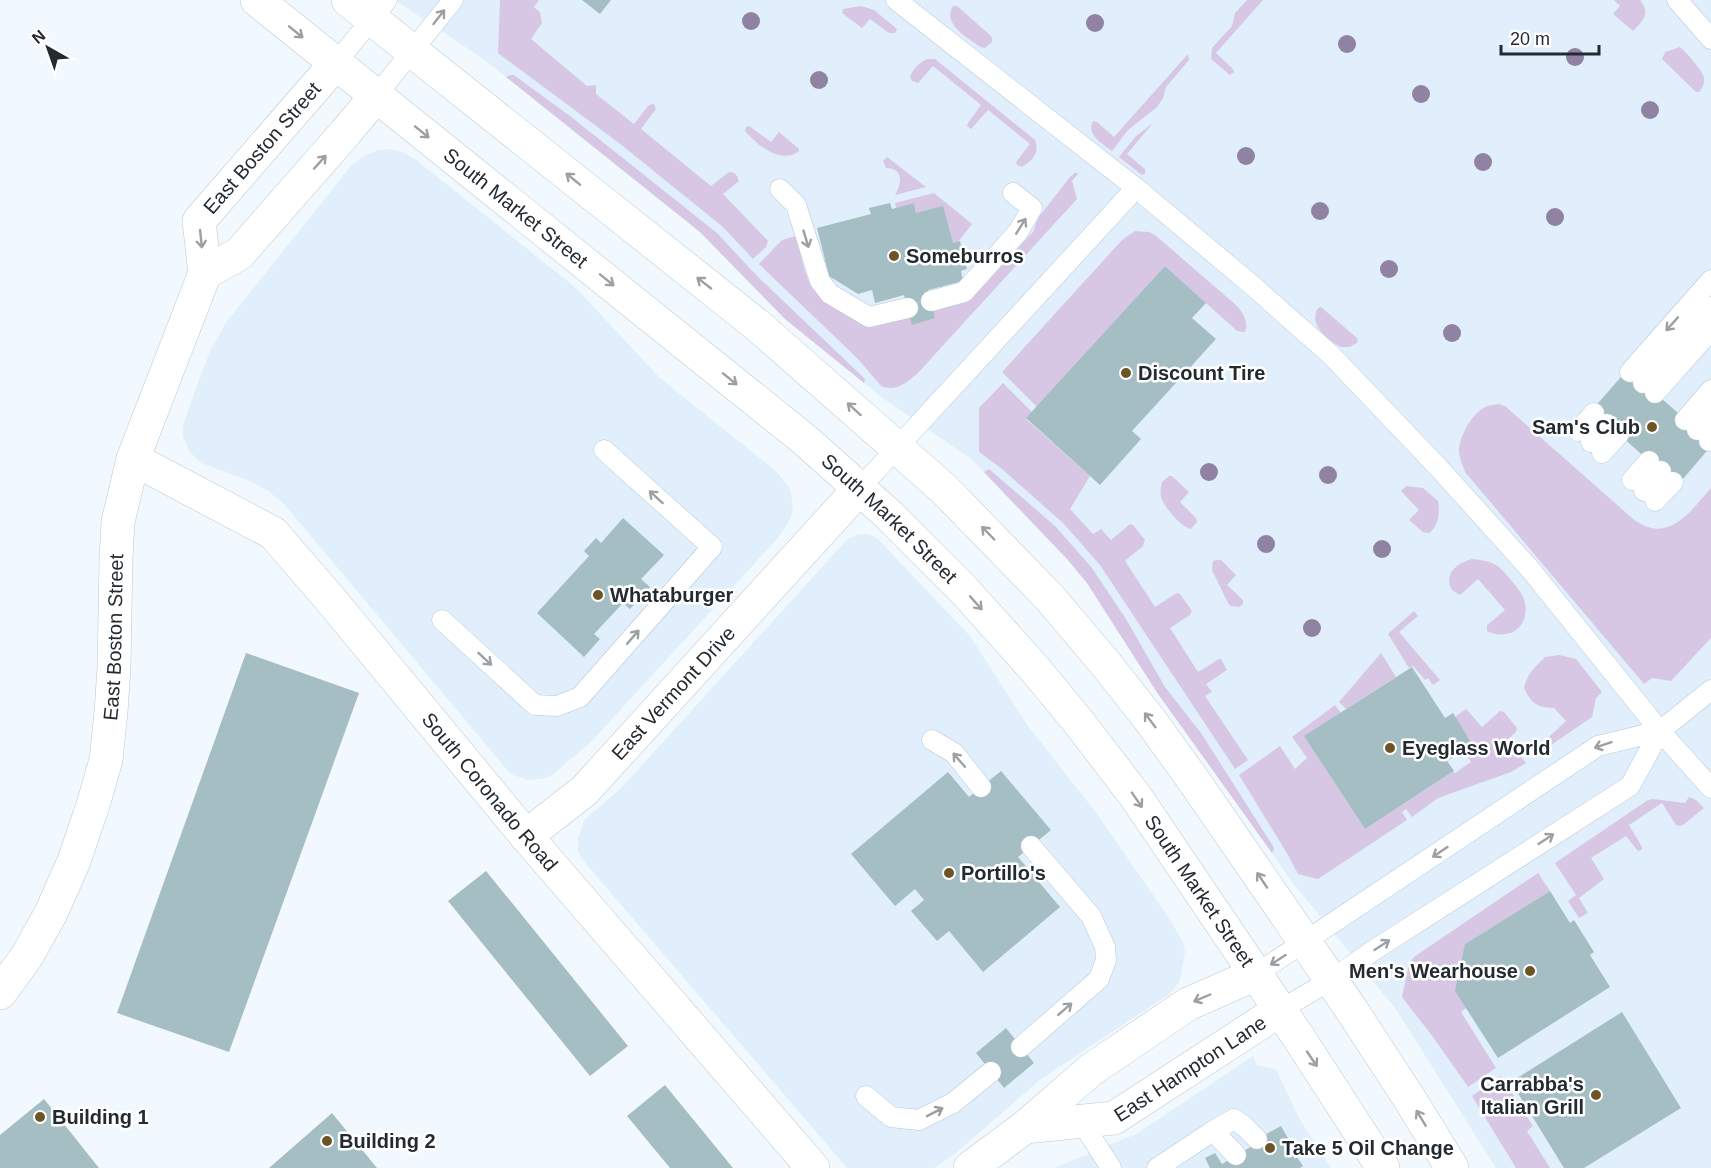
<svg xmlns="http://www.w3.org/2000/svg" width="1711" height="1168" viewBox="0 0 1711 1168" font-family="Helvetica,sans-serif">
  <rect width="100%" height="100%" fill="#f1f9ff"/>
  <g fill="#e0effb">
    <path d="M395 0H1711V1168H1496L1395 1008 1292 882 1190 735 1158 694 1087 583 1067 559 971 459 884 399 785 319 700 232 486 61Z"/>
    <path d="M392 149 403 152 415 159 576 288 660 378 775 470 790 488 792 498 793 512 788 523 778 538 592 741 551 776 541 779 528 780 513 775 508 771 284 504 268 491 252 482 201 463 190 452 183 437V425L200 377 211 349 227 321 351 166 364 156 378 150Z"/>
    <path d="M858 534H868L877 538 970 636 1028 726 1098 815 1169 918 1183 942 1185 952 1181 976 1178 984 1168 995 1041 1079 955 1154 934 1168H847L581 858 578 850V839L584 820 622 787 842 545 848 539Z"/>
    <path d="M1253 1056 1257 1065 1276 1069 1299 1118 1331 1168H1054L1136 1134Z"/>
  </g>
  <g fill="#d7c7e5">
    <path d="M500 0H539L534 7 540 12 542 23 531 39 587 86 596 85V94L634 124 648 106 652 104H654L656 109 641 129 711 186 729 172C735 172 737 175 739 181L723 194 768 241 766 247 753 259 723 227 619 143 498 53Z"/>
    <path d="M1247 0H1263L1216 53 1233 69 1234 72 1230 75 1211 59 1212 48 1232 26 1235 13Z"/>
    <path d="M1614 0H1640C1651 14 1643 21 1633 31L1613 14 1620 6Z"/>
    <path d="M861 6 874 10 897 29 895 33H889L870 19 862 28 842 13 843 9Z"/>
    <path d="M953 6H957L990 35 992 38V42L985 48 980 47C967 37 942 24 953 6Z"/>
    <path d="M1680 47C1685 51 1703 71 1704 78 1705 84 1702 88 1699 92H1696L1662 59 1665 52Z"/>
    <path d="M1188 54 1189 60 1166 87 1163 98 1157 107 1128 130 1112 151C1102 143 1086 135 1093 121L1097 122 1114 137Z"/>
    <path d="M927 59H935L1035 140C1040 153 1032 161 1022 167L1017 165 1016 162 1030 144 988 110 973 127 971 129 967 126 968 123 981 105 933 66 918 83 912 81 910 76C914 68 919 63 927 59Z"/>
    <path d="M510 75H514L570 116 717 233 759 278 862 376 865 379 864 383 785 319 700 232 506 77Z"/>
    <path d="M1153 123 1127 154 1145 169V174L1142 175 1119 157 1136 136Z"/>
    <path d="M749 126 771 142 779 132 799 149V151C781 165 757 145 745 131L746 127Z"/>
    <path d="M887 157 926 187 895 195C902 184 904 168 886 168L883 161Z"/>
    <path d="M1076 172 1078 174 1072 181 1077 199 917 374C906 383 896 392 881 386L857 358 759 264 782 240 796 236C800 251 804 273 811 286 822 304 853 316 871 325L970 300 1033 232 1038 218 1070 177Z"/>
    <path d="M934 193 972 224 958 242 953 243 916 213 914 203 896 208 895 203Z"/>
    <path d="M1135 231 1149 232 1155 235 1236 305C1243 313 1249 321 1245 332L1237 331 1165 266 1037 407 1002 372 1122 240Z"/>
    <path d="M1321 307 1357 338 1358 342 1350 347H1341C1327 340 1308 324 1318 308Z"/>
    <path d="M1003 383 1032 412 1026 419 1090 476 1070 509 1093 534 1101 529 1111 540 1130 524 1133 525 1145 540 1143 546 1125 561 1155 607 1177 593 1180 594 1192 611 1190 615 1170 628 1198 672 1219 659H1221L1227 670 1206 684 1212 692 1205 696 1248 760 1235 769 1100 565 1063 523 1002 469 979 452V408Z"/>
    <path d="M1499 404 1505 406 1632 518C1667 546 1689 513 1711 488V638L1671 681 1652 678 1644 684 1465 472C1463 466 1460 460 1459 453 1458 439 1471 414 1485 407 1489 405 1494 405 1499 404Z"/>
    <path d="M989 469 1055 526 1092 568 1126 619 1165 687 1201 733 1273 846 1274 849 1272 853 1158 694 1087 583 1067 559 984 472Z"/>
    <path d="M1169 476H1172L1189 492 1180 502 1196 518 1197 522 1191 529C1181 527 1164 507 1161 497 1160 492 1161 487 1162 482Z"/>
    <path d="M1406 486 1423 488 1438 501C1440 513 1439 525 1429 533L1423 532 1409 520 1419 510 1401 491Z"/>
    <path d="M1472 559C1481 560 1491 561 1499 567 1505 573 1520 589 1523 597 1530 612 1523 632 1506 634 1499 635 1493 634 1487 631V625L1505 610 1478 579 1460 595 1452 590C1443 574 1457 563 1472 559Z"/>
    <path d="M1217 560H1221L1236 575 1227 585 1243 600V604L1239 607 1231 606 1228 603 1212 570 1213 561Z"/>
    <path d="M1414 611 1418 616 1399 632 1440 680 1433 685 1428 678 1425 680 1413 666 1409 668 1388 634Z"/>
    <path d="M1381 653 1396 677 1346 709 1339 702Z"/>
    <path d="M1559 655 1576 659 1602 692 1596 698 1592 717 1538 754 1535 750 1566 721 1554 708C1536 707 1532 704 1524 688 1527 674 1535 667 1545 657Z"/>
    <path d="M1335 705 1341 713 1305 737 1365 829 1453 772 1455 773 1471 762 1463 751 1473 744 1455 717 1466 709 1482 727 1500 711 1504 712 1517 728 1516 732 1507 740 1526 763 1511 772 1438 798 1412 817 1406 809 1402 812 1407 820 1318 879 1298 874 1288 855 1239 775 1280 746 1295 769 1307 758 1292 737Z"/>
    <path d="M1689 797 1696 800 1704 808 1683 825 1680 826 1676 825 1662 803 1629 825 1642 847V849L1639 851 1637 850 1626 836 1591 858 1604 879 1579 898 1588 913 1579 918 1568 901 1576 895 1555 863 1648 800 1653 799 1685 803Z"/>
    <path d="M1538 873 1550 891 1465 944 1466 1008 1461 1012 1496 1068 1468 1087 1433 1037 1402 997 1409 964 1414 957 1430 946Z"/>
    <path d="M1501 1076 1533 1126 1527 1131 1550 1168H1516L1472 1096Z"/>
  </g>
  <g fill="#a5bec3">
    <path d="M582 0H611L600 14Z"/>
    <path d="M890 203 892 209 914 203 916 213 943 206 953 243 960 241 967 269 961 271 963 281 928 290 935 318 912 325 904 295 875 303 872 290 858 294 829 276 817 228 871 214 869 208Z"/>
    <path d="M1165 266 1206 303 1192 318 1216 339 1132 431 1141 439 1100 485 1026 418Z"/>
    <path d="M1628 369 1711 442V446L1677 486 1592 410Z"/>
    <path d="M623 518 664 555 641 579 650 587 630 609 623 603 594 634 600 639 584 657 537 613 589 556 584 551 596 538 601 543Z"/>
    <path d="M246 653 359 693 229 1052 117 1013Z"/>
    <path d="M1412 667 1445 718 1453 713 1473 745 1447 761 1454 771 1365 829 1304 736Z"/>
    <path d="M1001 771 1051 830 1018 857 1060 907 983 972 949 931 937 941 911 911 924 900 915 889 895 906 851 854 948 772 969 797Z"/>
    <path d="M486 871 628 1046 590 1076 448 901Z"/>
    <path d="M1550 891 1570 923 1574 920 1594 952 1590 955 1610 987 1498 1058 1455 991 1465 944Z"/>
    <path d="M1622 1012 1681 1108 1584 1168H1564L1511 1082Z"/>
    <path d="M1006 1028 1034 1063 1004 1088 976 1053Z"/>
    <path d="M665 1085 733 1168H670L627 1116Z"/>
    <path d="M44 1099 99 1168H0V1135Z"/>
    <path d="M332 1113 377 1168H269Z"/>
    <path d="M1281 1126 1293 1147 1289 1148 1295 1159 1297 1157 1303 1166 1300 1168H1210L1205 1158 1215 1153 1222 1164 1254 1145 1257 1139Z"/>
  </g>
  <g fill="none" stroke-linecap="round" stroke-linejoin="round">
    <defs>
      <g id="service">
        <path d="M896 0 1136 188 1253 286 1331 355 1437 466 1530 569 1660 731 1711 788"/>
        <path d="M1677 0 1711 39"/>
        <path d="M336 63 387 0"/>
        <path d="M376 96 453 0"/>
        <path d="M780 189 796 205 820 281 830 294 869 317 908 308"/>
        <path d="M931 301 964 292 1018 232 1032 208 1013 193"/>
        <path d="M1630 372 1711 280"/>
        <path d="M1643 383 1711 307"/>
        <path d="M1655 393 1711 330"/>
        <path d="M1685 420 1711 390"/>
        <path d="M1697 430 1711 415"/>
        <path d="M1578 431 1594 413"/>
        <path d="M1709 441 1711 439"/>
        <path d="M1591 442 1607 424"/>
        <path d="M1602 453 1619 434"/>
        <path d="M1632 480 1649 461"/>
        <path d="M859 489 1136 188"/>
        <path d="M1644 491 1661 471"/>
        <path d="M1655 501 1673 482"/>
        <path d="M442 620 535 705 557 706 580 697 712 547 604 450"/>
        <path d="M932 740 954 753 981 787"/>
        <path d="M1256 974 1598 746 1660 731"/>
        <path d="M1280 1010 1331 980 1371 952 1630 786 1660 731 1711 690"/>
        <path d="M1021 1047 1099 979 1106 960 1105 947 1091 916 1031 846"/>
        <path d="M866 1096 891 1117 919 1120 953 1103 991 1072"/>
        <path d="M1081 1121 1111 1168"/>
        <path d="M1213 1131 1236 1155"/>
        <path d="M1157 1168 1213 1131 1234 1119 1244 1126 1257 1139"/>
      </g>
      <g id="minor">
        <path d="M336 63 199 221 205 273 239 254 346 132 376 96"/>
        <path id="s1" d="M133 459 273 533 330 599 526 836 813 1168"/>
        <path id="s2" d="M526 836 584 791 859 489"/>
        <path id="s3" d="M1256 974 1188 1004 1092 1069 1025 1127 1114 1118 1280 1010"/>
        <path id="s4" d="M0 993 27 956 51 913 74 861 93 805 106 760 111 712 114 667 116 558 118 522 133 459 205 273"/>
        <path d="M970 1168 1025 1127"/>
      </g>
      <g id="tertiary">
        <path id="s5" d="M257 0 805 440 890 516 962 588 1034 668 1081 725 1136 797 1299 1038 1383 1168"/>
        <path d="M348 0 757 325 944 489 1049 597 1105 663 1150 720 1194 781 1351 1009 1409 1098 1452 1168"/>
      </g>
    </defs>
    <use href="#service" stroke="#b7c8d7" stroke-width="21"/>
    <use href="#minor" stroke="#b7c8d7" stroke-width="34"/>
    <use href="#tertiary" stroke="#b7c8d7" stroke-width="34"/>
    <use href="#service" stroke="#fff" stroke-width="20"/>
    <use href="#minor" stroke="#fff" stroke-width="33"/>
    <use href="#tertiary" stroke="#fff" stroke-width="33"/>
  </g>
  <g fill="#9082a2">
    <circle cx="751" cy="21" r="9"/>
    <circle cx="1095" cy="23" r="9"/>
    <circle cx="1347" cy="44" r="9"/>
    <circle cx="1575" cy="57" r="9"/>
    <circle cx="819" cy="80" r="9"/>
    <circle cx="1421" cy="94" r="9"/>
    <circle cx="1650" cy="110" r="9"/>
    <circle cx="1246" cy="156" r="9"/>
    <circle cx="1483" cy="162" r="9"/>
    <circle cx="1320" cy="211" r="9"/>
    <circle cx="1555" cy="217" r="9"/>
    <circle cx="1389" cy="269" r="9"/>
    <circle cx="1452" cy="333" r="9"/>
    <circle cx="1209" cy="472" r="9"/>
    <circle cx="1328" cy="475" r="9"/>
    <circle cx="1266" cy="544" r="9"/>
    <circle cx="1382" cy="549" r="9"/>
    <circle cx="1312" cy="628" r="9"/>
  </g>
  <defs><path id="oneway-shaft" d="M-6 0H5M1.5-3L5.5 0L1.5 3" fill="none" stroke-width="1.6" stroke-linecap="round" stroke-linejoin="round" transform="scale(1.5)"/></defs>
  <g stroke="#9ca0a2">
    <use href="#oneway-shaft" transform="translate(439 17) rotate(-52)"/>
    <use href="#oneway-shaft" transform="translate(296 32) rotate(39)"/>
    <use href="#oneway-shaft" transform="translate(422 132) rotate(39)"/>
    <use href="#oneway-shaft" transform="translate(320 162) rotate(-48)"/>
    <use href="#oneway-shaft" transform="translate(573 179) rotate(-141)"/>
    <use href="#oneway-shaft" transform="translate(1021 226) rotate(-58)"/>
    <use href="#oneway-shaft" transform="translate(201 239) rotate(84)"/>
    <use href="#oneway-shaft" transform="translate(806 239) rotate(73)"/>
    <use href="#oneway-shaft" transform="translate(607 280) rotate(39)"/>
    <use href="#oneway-shaft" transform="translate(704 283) rotate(-142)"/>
    <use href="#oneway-shaft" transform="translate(1672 324) rotate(132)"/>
    <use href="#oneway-shaft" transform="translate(730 379) rotate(39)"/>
    <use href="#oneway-shaft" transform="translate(854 409) rotate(-138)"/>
    <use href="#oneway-shaft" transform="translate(656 497) rotate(-138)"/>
    <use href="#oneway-shaft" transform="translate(988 533) rotate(-134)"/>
    <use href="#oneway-shaft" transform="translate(976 603) rotate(48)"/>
    <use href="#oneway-shaft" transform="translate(633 637) rotate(-49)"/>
    <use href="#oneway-shaft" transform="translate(485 659) rotate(43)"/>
    <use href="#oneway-shaft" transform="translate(1150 720) rotate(-127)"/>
    <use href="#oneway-shaft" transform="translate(1603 745) rotate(161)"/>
    <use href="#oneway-shaft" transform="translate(959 760) rotate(-131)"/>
    <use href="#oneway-shaft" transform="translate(1137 800) rotate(55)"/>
    <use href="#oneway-shaft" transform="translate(1546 839) rotate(-33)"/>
    <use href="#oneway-shaft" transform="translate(1440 852) rotate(146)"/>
    <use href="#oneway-shaft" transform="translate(1262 880) rotate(-124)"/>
    <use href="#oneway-shaft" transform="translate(1382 945) rotate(-33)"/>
    <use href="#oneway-shaft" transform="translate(1278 960) rotate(147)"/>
    <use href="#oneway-shaft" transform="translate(1202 998) rotate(157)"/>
    <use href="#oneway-shaft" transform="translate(1065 1009) rotate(-41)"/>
    <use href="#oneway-shaft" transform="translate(1312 1059) rotate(56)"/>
    <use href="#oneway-shaft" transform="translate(935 1112) rotate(-27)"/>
    <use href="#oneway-shaft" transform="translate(1421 1118) rotate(-121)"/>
  </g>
  <g fill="#6d5425" stroke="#fff" stroke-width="2">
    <circle cx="894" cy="256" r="6"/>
    <circle cx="1126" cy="373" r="6"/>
    <circle cx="1652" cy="427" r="6"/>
    <circle cx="598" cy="595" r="6"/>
    <circle cx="1390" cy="748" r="6"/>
    <circle cx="949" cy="873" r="6"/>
    <circle cx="1530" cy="971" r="6"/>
    <circle cx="1596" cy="1095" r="6"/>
    <circle cx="40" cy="1117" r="6"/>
    <circle cx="327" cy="1141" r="6"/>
    <circle cx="1270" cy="1148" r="6"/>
  </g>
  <g text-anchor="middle" stroke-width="5" stroke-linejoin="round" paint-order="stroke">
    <g font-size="20" fill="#242b30" stroke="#fff">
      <text transform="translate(262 148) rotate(-49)" y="7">East Boston Street</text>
      <text dy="7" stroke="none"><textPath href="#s5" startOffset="332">South Market Street</textPath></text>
      <text dy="7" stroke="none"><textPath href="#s5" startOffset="818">South Market Street</textPath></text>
      <text dy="7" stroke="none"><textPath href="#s4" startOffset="381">East Boston Street</textPath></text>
      <text dy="7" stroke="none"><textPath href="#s2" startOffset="206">East Vermont Drive</textPath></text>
      <text dy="7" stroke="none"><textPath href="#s1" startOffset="496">South Coronado Road</textPath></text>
      <text dy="7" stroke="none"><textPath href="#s5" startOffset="1304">South Market Street</textPath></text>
      <text dy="7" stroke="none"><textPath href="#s3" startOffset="459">East Hampton Lane</textPath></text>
    </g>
    <g font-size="20" font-weight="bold" fill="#242b30" stroke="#fff" text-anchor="start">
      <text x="906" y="263">Someburros</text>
      <text x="1138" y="380">Discount Tire</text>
      <text x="1640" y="434" text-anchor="end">Sam's Club</text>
      <text x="610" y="602">Whataburger</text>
      <text x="1402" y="755">Eyeglass World</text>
      <text x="961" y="880">Portillo's</text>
      <text x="1518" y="978" text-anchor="end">Men's Wearhouse</text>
      <text x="1584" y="1091" text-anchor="end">Carrabba's<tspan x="1584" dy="23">Italian Grill</tspan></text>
      <text x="52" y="1124">Building 1</text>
      <text x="339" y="1148">Building 2</text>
      <text x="1282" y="1155">Take 5 Oil Change</text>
    </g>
  </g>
  <g transform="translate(48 48) rotate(320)" stroke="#ffffff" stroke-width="4.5" paint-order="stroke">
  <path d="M0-4.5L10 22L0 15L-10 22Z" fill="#242b30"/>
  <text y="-9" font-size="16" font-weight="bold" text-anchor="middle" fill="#242b30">N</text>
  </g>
  <path d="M1501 45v9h98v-9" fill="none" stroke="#242b30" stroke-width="3"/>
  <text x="1510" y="45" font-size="18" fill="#242b30" stroke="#ffffff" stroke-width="4.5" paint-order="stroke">20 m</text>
</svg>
